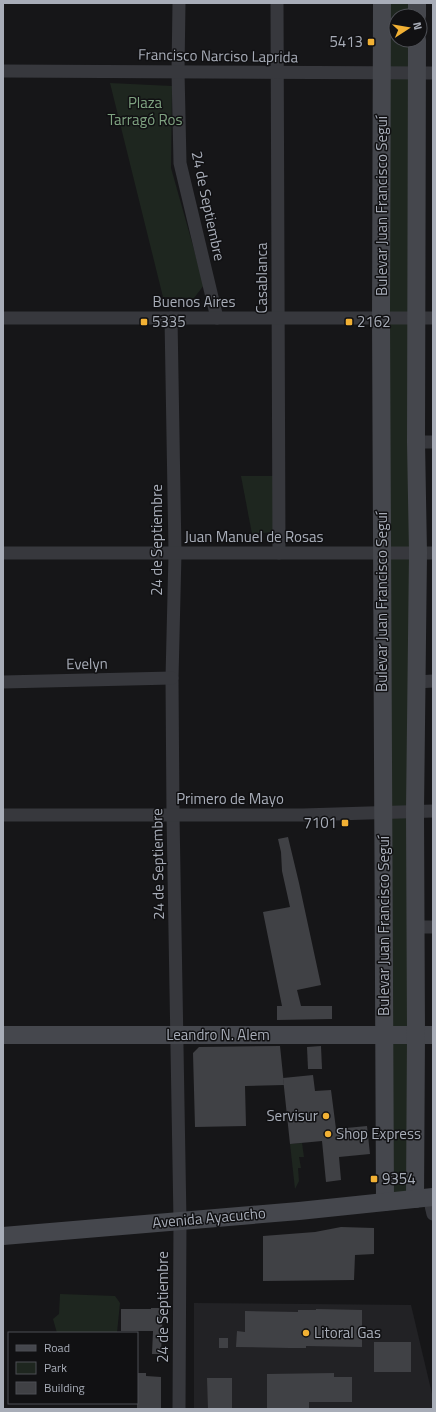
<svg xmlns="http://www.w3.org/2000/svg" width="436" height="1412" viewBox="0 0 436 1412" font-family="'Titillium Web',sans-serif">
  <rect width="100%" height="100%" fill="#161618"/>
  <path fill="#222225" d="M194 1303 411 1305 433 1398V1409H194Z"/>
  <g fill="#1e261f">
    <path d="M382 3H417V16H396V40H417L415 1199 385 1202Z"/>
    <path d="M110 83 172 86 171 168 204 285 194 298 163 297Z"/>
    <path d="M241 476H273L274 532 252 534Z"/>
    <path d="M302 1143 304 1157H299L301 1168H298L299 1181 295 1189 290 1144Z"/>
    <path d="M60 1294 115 1296 120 1303 117 1333H57L53 1319 59 1314Z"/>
  </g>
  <g fill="#404145">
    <path d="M288 837 299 883 321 985 297 990 301 1006H332V1019L277 1020V1006H282L263 912 290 907 282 871 281 852 278 839Z"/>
    <path d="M280 1046 284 1085 245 1086 246 1126 195 1127 193 1053 199 1047Z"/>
    <path d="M321 1046 322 1069H308L307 1047Z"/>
    <path d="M313 1075 315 1091 331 1090 336 1129 367 1126 370 1154 339 1157 341 1180 326 1182 322 1141 290 1144 283 1078Z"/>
    <path d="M341 1227 374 1228V1254L355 1255 354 1280 263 1281V1236L315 1232Z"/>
    <path d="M151 1308H163L161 1354H152L153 1331H121V1309H151Z"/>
    <path d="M316 1309 362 1310V1347L306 1346V1348H290L236 1347 237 1331 245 1332V1311L298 1312V1310H316Z"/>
    <rect x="219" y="1338" width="9" height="10"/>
    <rect x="374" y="1342" width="37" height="30"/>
    <path d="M137 1373H146V1376L161 1377V1409H137Z"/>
    <path d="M334 1373V1377H352V1402H309V1409H267V1374Z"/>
    <path d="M207 1378H232V1409H208Z"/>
  </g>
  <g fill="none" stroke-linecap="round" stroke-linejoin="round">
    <g stroke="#37383d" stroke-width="13">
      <path d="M179 3 178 71 180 163 217 318"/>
      <path d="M277 3 279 553"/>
      <path d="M3 71 433 73"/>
      <path d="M3 318H433"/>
      <path d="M171 318 175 553 172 678 173 815 180 1221 179 1409"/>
      <path d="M416 442H433"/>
      <path d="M3 553H433"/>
      <path d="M3 682 172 678"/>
      <path d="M417 682 433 681"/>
      <path d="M3 815H303L433 811"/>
      <path d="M415 927H433"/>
      <path d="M429 1197 433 1214"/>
    </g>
    <g stroke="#45474d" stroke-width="18">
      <path d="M382 3 381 318 385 1202"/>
      <path d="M417 16V3"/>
      <path d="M3 1035H433"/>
      <path d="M415 1199 416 1034 415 811 418 553 416 442 417 40"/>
      <path d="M3 1236 299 1211 433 1197"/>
    </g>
  </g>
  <g fill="#f2b134" stroke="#111113" stroke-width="1.5">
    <rect x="367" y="38" width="8" height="8" rx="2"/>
    <rect x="140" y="318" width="8" height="8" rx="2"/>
    <rect x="345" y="318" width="8" height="8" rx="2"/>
    <rect x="341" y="819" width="8" height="8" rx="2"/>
    <circle cx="326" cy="1116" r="4"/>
    <circle cx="328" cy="1134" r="4"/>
    <rect x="370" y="1175" width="8" height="8" rx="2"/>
    <circle cx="306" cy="1333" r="4"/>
  </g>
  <g text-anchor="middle" stroke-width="3" stroke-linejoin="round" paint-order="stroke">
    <g font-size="15" fill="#a8adb8" stroke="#111113" text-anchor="start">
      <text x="363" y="47" text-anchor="end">5413</text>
      <text x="152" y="327">5335</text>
      <text x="357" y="327">2162</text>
      <text x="337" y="828" text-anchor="end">7101</text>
      <text x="318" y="1121" text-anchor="end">Servisur</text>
      <text x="336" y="1139">Shop Express</text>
      <text x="382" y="1184">9354</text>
      <text x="314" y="1338">Litoral Gas</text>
    </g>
    <g font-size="15" fill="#a8adb8" stroke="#111113">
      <text transform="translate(218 56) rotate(1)" y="5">Francisco Narciso Laprida</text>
      <text transform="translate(208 206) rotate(78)" y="5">24 de Septiembre</text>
      <text transform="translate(382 206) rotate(-90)" y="5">Bulevar Juan Francisco Seguí</text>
      <text transform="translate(262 278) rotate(-90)" y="5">Casablanca</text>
      <text x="194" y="307">Buenos Aires</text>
      <text x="254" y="542">Juan Manuel de Rosas</text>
      <text transform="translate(157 540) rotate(-90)" y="5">24 de Septiembre</text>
      <text transform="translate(382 602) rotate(-90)" y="5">Bulevar Juan Francisco Seguí</text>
      <text transform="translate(87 664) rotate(-1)" y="5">Evelyn</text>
      <text x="230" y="804">Primero de Mayo</text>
      <text transform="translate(158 864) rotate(-91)" y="5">24 de Septiembre</text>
      <text transform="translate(384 926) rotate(-90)" y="5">Bulevar Juan Francisco Seguí</text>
      <text x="218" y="1040">Leandro N. Alem</text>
      <text transform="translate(209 1218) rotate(-5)" y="5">Avenida Ayacucho</text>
      <text transform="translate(163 1307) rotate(-90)" y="5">24 de Septiembre</text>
    </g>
    <g font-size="15" fill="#7fa381" stroke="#111113">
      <text x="145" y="108">Plaza<tspan x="145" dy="17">Tarragó Ros</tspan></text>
    </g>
  </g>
  <rect width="436" height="1412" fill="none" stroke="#a8adb8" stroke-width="8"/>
  <rect x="8" y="1332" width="130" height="72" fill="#111113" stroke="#4d4f55"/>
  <rect x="16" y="1345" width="20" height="6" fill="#45474d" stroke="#4d4f55"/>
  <text x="44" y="1352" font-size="12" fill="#a8adb8">Road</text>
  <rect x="16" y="1362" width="20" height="12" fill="#1e261f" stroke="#4d4f55"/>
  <text x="44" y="1372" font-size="12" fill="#a8adb8">Park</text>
  <rect x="16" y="1382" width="20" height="12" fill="#404145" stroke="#4d4f55"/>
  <text x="44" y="1392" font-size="12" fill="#a8adb8">Building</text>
  <g transform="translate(408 28) rotate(78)"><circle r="19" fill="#111113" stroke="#4d4f55"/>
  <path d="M0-3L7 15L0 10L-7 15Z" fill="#f2b134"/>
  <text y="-6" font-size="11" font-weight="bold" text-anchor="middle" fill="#a8adb8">N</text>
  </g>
</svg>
